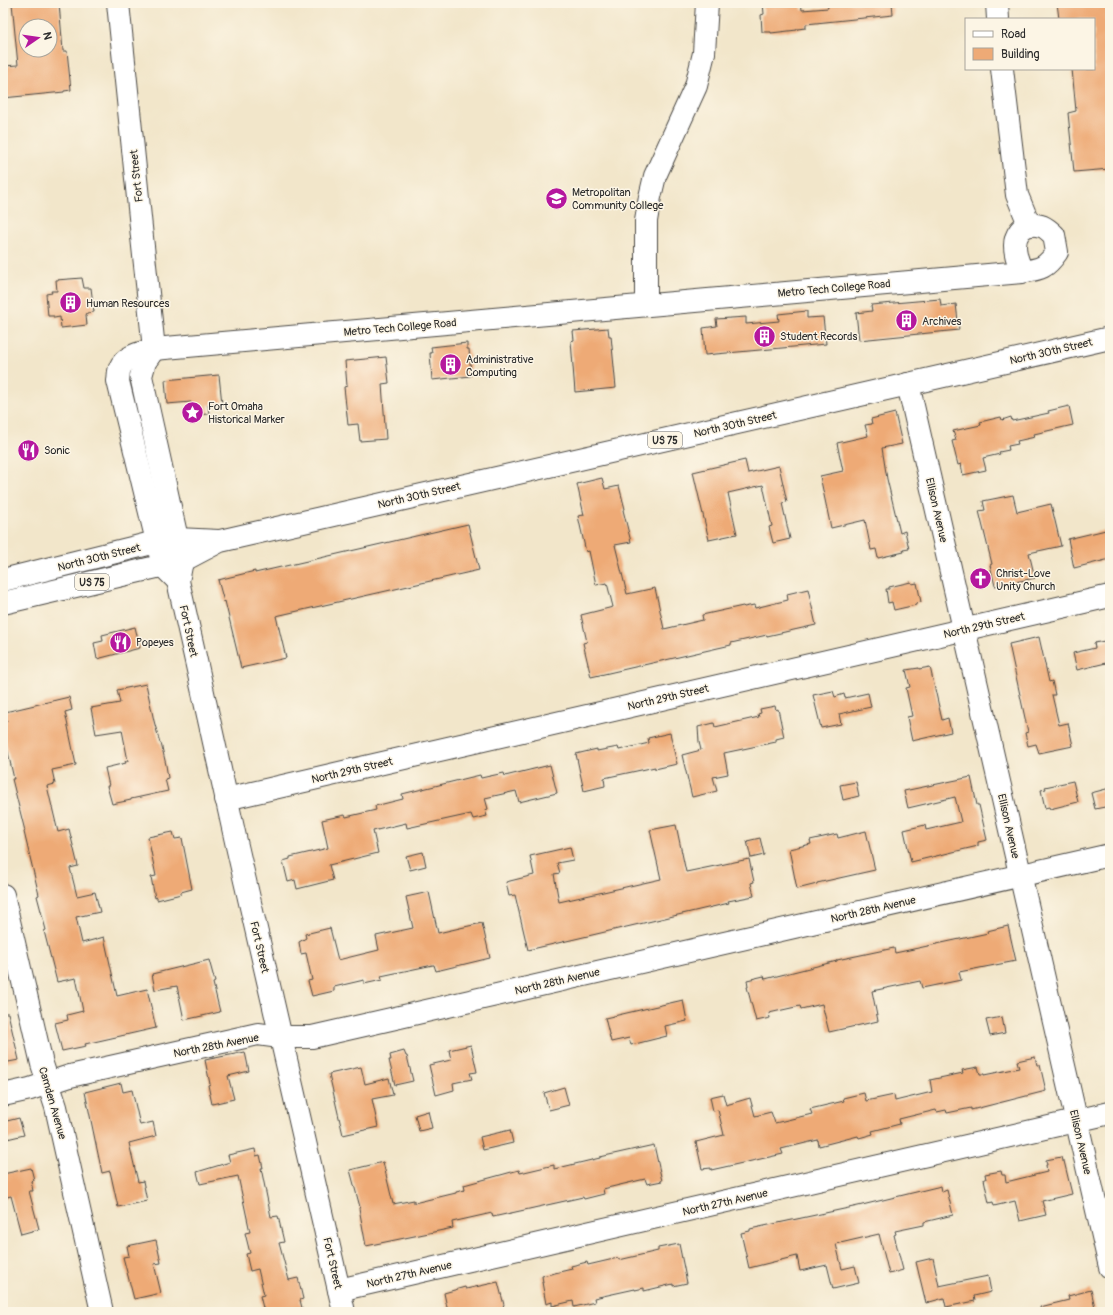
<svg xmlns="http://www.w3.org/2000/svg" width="1113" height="1315" viewBox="0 0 1113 1315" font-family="Pangolin,sans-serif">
  <rect width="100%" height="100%" fill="#fcf5e5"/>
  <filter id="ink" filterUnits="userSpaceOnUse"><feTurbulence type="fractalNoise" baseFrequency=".025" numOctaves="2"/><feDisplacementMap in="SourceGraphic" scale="8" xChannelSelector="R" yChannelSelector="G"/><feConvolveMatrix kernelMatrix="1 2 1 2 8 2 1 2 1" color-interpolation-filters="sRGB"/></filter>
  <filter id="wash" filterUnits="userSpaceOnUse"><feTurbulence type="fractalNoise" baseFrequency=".012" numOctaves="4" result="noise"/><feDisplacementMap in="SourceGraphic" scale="16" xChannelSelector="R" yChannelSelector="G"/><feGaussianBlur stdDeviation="0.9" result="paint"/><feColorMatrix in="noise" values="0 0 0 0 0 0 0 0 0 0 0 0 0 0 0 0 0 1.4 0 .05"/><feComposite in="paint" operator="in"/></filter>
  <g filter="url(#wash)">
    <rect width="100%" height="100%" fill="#f2e6ca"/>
    <g id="blocks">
      <g fill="#eeaa76" fill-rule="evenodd">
        <path d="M12 3H59L63 51H67L71 90 64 91V92L3 98V66L18 65ZM26 26H50V50H26Z"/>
        <path d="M763 3H801L802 10 828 8 827 3H892L893 15 806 24V28L797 29V30L771 33V32H762L761 15 764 14Z"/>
        <path d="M1057 3H1110V169L1074 172 1068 113 1076 111 1072 69H1094V19H1059Z"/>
        <path d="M82 278 84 288H91L94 312 87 313 86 315 87 325 61 328 60 317 54 318V316H48L46 294 52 293 51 291H57L56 280Z"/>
        <path d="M940 299 941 306 956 304 959 330 859 340 856 313 872 311 871 305Z"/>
        <path d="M807 311V318L823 317 826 344 705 355 703 328 717 326 716 319 746 317V324L779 321 778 314Z"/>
        <path d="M608 328 609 336H611L616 388 575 392 571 341 574 340 573 331Z"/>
        <path d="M467 343V349H469L471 376 432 380 430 353H432L431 347Z"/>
        <path d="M386 357 389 383 382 384 386 439 360 441 358 424 348 425 344 387 347 386 345 361Z"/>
        <path d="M219 375 222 404 208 405 209 414 192 415 191 402 167 404 165 380Z"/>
        <path d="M1069 406 1073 425 1034 434 1035 437 1017 441 1018 444 1008 446 1009 450 999 452 1000 454 983 458 986 470 963 475 961 464 958 465 952 441 956 440 953 431 981 425 980 422 1001 417 1002 420 1011 417 1012 421 1049 413 1048 411Z"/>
        <path d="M895 413 902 444 882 448 887 479 900 533 905 531 909 549 903 550 904 552 878 558 876 549 871 550 865 520 831 528 820 476 843 471 837 443 868 436 865 425 872 424 871 419Z"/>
        <path d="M745 460 748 473 779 466 787 502 782 503 790 539 773 543 769 527 772 526 763 485 728 493 737 534 709 540 693 472Z"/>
        <path d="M602 478 605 489 619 486 625 509 623 510 631 542 615 545 627 594 655 588 664 629 703 620 702 615 743 606 744 607 754 605 755 608 788 600 787 594 808 589 816 625 767 636V635L731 643V645L591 677 583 643 587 642 581 615 613 607 607 583 596 585 589 551 586 552 578 516 584 515 577 484Z"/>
        <path d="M1013 495 1017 512 1051 504 1061 546 1029 553 1035 578 995 586 990 565 992 564 979 511 985 510 983 501Z"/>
        <path d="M468 524 479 570 276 616 286 658 241 668 225 601 224 602 218 580 255 571V573Z"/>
        <path d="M1110 529V559L1074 568 1068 539Z"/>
        <path d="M911 582 912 584 917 583 921 602 916 603V605L894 610 892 602 888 603 886 589H889V587Z"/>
        <path d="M135 627 140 648 97 659 94 643 103 641 102 635Z"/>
        <path d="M1039 637 1049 682 1052 681 1055 695H1052L1059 725 1068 723 1073 746 1039 753 1036 744 1028 746 1025 733 1028 732 1009 644Z"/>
        <path d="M1110 640V662L1077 670 1073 653 1095 648 1094 643Z"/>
        <path d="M930 667 942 720 948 718 951 732 912 741 907 717 912 716 906 688 910 687 906 670 919 668V669Z"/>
        <path d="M146 684 154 721 160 743H161L166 765 168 778 165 779 168 791 131 799V800L112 804 107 786H109L105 768 126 763 125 761H128L122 730 96 734 91 708 120 703 117 690Z"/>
        <path d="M833 691 835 697 844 694 845 698 868 693 871 707 839 714 841 724 821 728 813 695Z"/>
        <path d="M69 697 72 710 65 712 76 765 52 770 55 784 47 786 58 832 69 829 78 866 70 868 77 896 95 892 100 912 76 917 82 943 104 937 117 996 147 989 156 1028 85 1044 86 1046 62 1051 55 1023 68 1020 67 1015 83 1011 76 978 57 982 44 931 46 930 37 896 39 895 24 832 25 831 12 779H14L3 730V721H7L5 712Z"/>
        <path d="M775 706 776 710 778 709 784 737 776 739V742L724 753 728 774 713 777 717 791 692 797 682 755 701 750 699 742 698 727 714 723 715 727 759 717 758 714 761 713 760 709Z"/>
        <path d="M670 733 677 764 655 769V767L604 778 605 786 584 791 576 754 597 749V751L618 747 619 750 649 743 648 738Z"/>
        <path d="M550 765 557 793 519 802 516 791 485 798 488 809 485 810 487 816 473 819 471 814 407 828 406 823 373 831 378 853 329 865 333 880 297 889 295 880 288 882 283 861 290 859V857L328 848 322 820 345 815 346 817 376 810 375 806 403 799 402 794 480 775 481 778 504 773 505 776Z"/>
        <path d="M971 777 977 805H979L987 840 978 842V846L911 862 904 830 925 825 926 830 961 822 955 797 908 808 904 791Z"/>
        <path d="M1073 781 1078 802 1050 809 1049 807 1045 808 1041 790 1046 789 1045 787Z"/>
        <path d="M856 782 859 796 843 800 840 785Z"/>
        <path d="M1110 788V806L1095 809 1091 793Z"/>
        <path d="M676 825 686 872 749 859 754 882 751 883 754 896 728 901 729 903 528 950 515 895 509 896 506 882 534 875 530 856 570 847 573 860 557 863 560 873 554 874 559 902 661 879 650 830Z"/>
        <path d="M866 831 875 870 817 883V884L797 889 789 849 811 844 810 840 837 834 838 838Z"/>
        <path d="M173 832 175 839 182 838 192 889 181 892V894L157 900V897L155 898 151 877 156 876 148 837Z"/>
        <path d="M760 838 764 855 751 858 747 841Z"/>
        <path d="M423 852 426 866 410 870 406 856Z"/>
        <path d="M429 892 438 933 482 923 490 958 436 971 434 965H433L381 976 382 980 364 984V980L334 987V991L312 996 308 981 312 980 306 953 301 954 299 942 306 938 305 934 330 928 338 960 379 950 376 936 413 928 406 897Z"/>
        <path d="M1008 926 1016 961 959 972 961 980 922 988 920 981 872 991 878 1021 829 1032 822 1004 801 1009 800 1006 769 1013 770 1018 756 1021 747 987H748L747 980 764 976 765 979 837 961V960L894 948 895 953 988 933 987 931Z"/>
        <path d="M209 960 215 982 213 983 220 1012 184 1020 177 986 155 990 152 974Z"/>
        <path d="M683 1000 687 1021 665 1026 667 1036 631 1045 629 1038 611 1042 605 1018Z"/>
        <path d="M3 1013H8L19 1060 3 1063Z"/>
        <path d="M1002 1017 1005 1033 990 1036 986 1020Z"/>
        <path d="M471 1045 477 1072 470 1073 472 1079 453 1083 454 1090 436 1095 429 1065 451 1060 449 1050Z"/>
        <path d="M404 1051 406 1056H407L413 1081 395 1085 389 1060H391L390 1055Z"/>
        <path d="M245 1052 249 1071 228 1076 234 1099 212 1104 208 1085 210 1084 205 1060Z"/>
        <path d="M1035 1057 1037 1065H1040L1046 1091 971 1110V1108L947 1113 946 1110 937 1112 936 1110 899 1119 900 1124 872 1131 873 1134 859 1138 858 1136 819 1146 818 1140 781 1149 783 1154 711 1170V1168L702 1169 696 1142 724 1135 718 1110 713 1111 710 1097 723 1094 726 1105 750 1098 755 1116 771 1112 775 1123 812 1114 810 1109 844 1101 843 1098 864 1093 866 1101 894 1095 895 1101 932 1092 930 1080 963 1073 962 1070 978 1067 980 1074H984V1075L1019 1068 1017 1061Z"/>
        <path d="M361 1067 365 1084 389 1078 393 1095 372 1099 378 1127 343 1135 329 1074Z"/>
        <path d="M121 1083 123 1092 132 1090 140 1125 153 1122 156 1136 129 1143 138 1182 143 1181 147 1201 118 1207 110 1171 102 1173 85 1092Z"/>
        <path d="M564 1087 569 1105 549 1110 544 1093Z"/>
        <path d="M428 1111 432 1128 419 1131 415 1115Z"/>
        <path d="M19 1118 24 1135 3 1140V1122Z"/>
        <path d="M510 1130 513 1143 483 1150 480 1137Z"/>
        <path d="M654 1145 662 1181 647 1184 645 1179 603 1189 604 1194 584 1199 583 1197 493 1217 492 1213 452 1222 453 1228 366 1246 359 1208 360 1207 350 1170 383 1162 393 1204 414 1200V1203L456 1193V1192L465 1190 464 1185 519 1170 520 1173 554 1165V1169L600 1158V1157Z"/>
        <path d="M255 1149 256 1156 260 1155 263 1168H261L271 1217 278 1216 284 1242 279 1243 289 1280 298 1278 303 1299 300 1300 303 1312H264L260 1296 264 1295 258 1269 250 1271 246 1254 250 1253 245 1233 250 1232 238 1176 200 1184 197 1172 230 1162 228 1155Z"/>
        <path d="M1061 1157 1062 1161H1064L1072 1194 1042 1201 1046 1215 1020 1221 1015 1201 994 1206 993 1202 989 1203 984 1179H986L985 1174 1001 1171 1002 1175H1005L1006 1182 1047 1172 1046 1165H1047L1046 1160Z"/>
        <path d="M31 1168 34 1180 31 1181 33 1191H29L39 1229 21 1234 11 1196 3 1198V1174Z"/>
        <path d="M941 1186 942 1192 947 1190 953 1215 924 1222V1225L895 1231 896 1234 894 1235 903 1270 889 1274 879 1234 836 1244 842 1269 855 1266 859 1283 833 1289 827 1265 800 1271 797 1256 749 1268 741 1233 750 1231V1229L858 1206Z"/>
        <path d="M156 1240 161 1263 154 1264 161 1293 134 1299 123 1257 129 1256 127 1246Z"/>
        <path d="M679 1244 687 1283 673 1286V1284L644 1291V1288L635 1290V1289L594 1298 595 1302 574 1307 573 1301 552 1306V1302L546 1304 542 1282H543L542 1276 572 1269 571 1266 587 1262 588 1265 618 1258 619 1260 658 1251V1248Z"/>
        <path d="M933 1258 939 1286 988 1276 991 1292 974 1296 975 1301 946 1307 944 1298 926 1303 916 1262Z"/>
        <path d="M498 1282 504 1305 503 1306 504 1312H448L444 1293 465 1287 466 1289Z"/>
        <path d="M1091 1290 1096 1312H1041L1040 1307 1069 1300 1068 1296Z"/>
      </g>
    </g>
  </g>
  <g filter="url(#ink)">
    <use href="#blocks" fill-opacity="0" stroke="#494743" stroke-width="1"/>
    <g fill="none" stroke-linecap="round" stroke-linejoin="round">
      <defs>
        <g id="minor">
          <path d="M118 3 142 237 154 349 145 362 141 376 182 561 178 581 194 652 237 846 344 1312"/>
          <path d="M997 3 998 19"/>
          <path d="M1002 69 1017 195 1029 224"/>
          <path d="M646 305V221L650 197 655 176 696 86 704 53 707 3"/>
          <path d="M908 384 1110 1267"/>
          <path d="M176 579 163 566 118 381C119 377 118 372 120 368 125 355 142 353 154 349L1022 272C1041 269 1046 268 1057 252L1054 235C1050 232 1046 227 1041 226 1022 220 1012 236 1016 254 1017 260 1020 266 1022 272"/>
          <path d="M226 799 1110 596"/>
          <path d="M3 895 42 1064 56 1107 102 1312"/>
          <path d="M3 1095 30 1089 70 1076 258 1034 280 1037H312L1110 855"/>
          <path d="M339 1290 1110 1113"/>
        </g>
        <g id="highway">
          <path d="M3 580 156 542 177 539 219 541"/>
          <path d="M3 603 182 561 220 541 1110 338"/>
        </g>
      </defs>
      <use href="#minor" stroke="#494743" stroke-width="24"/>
      <use href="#highway" stroke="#494743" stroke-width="24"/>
      <use href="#minor" stroke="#fff" stroke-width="22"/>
      <use href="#highway" stroke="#fff" stroke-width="22"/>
    </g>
  </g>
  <defs>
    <symbol id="university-disc" viewBox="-11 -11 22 22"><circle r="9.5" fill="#b5179e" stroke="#fcf5e5"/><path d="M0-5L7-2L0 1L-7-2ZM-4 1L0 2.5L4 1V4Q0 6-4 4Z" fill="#fff"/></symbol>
    <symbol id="building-disc" viewBox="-11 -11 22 22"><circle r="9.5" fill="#b5179e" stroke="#fcf5e5"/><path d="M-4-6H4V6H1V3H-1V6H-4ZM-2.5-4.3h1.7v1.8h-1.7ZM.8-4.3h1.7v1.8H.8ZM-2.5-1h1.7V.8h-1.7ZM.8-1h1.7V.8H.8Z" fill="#fff"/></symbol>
    <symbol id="sight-disc" viewBox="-11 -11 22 22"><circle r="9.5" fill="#b5179e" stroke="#fcf5e5"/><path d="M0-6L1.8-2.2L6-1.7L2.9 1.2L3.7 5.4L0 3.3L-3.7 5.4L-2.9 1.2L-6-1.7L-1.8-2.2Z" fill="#fff"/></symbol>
    <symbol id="restaurant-disc" viewBox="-11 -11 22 22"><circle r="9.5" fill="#b5179e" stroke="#fcf5e5"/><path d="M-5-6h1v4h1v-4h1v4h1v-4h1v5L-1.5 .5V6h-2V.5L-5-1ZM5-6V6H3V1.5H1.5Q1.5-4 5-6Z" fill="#fff"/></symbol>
    <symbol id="church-disc" viewBox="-11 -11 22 22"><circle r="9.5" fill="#b5179e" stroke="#fcf5e5"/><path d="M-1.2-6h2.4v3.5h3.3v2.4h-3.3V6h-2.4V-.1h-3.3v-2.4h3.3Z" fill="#fff"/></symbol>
  </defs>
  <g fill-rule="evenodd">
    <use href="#university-disc" x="544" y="186" width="25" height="25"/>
    <use href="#building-disc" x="58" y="290" width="25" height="25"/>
    <use href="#building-disc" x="894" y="308" width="25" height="25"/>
    <use href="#building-disc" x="752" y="324" width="25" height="25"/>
    <use href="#building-disc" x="438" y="352" width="25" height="25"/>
    <use href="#sight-disc" x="180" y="400" width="25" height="25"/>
    <use href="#restaurant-disc" x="16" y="438" width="25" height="25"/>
    <use href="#church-disc" x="968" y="566" width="25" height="25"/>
    <use href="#restaurant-disc" x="108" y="630" width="25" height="25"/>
  </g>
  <g text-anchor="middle" stroke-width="3" stroke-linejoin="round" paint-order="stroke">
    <g fill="#fcf5e5" stroke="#6a6863" stroke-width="1">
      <rect x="648" y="432" width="34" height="16" rx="3"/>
      <rect x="75" y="574" width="34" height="16" rx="3"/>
    </g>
    <g font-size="10" font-weight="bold" fill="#2b2b2b">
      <text x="665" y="444">US 75</text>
      <text x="92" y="586">US 75</text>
    </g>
    <g font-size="11" fill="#2b2b2b" stroke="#fcf5e5">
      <text transform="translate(136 176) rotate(-96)" y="4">Fort Street</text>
      <text transform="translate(834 288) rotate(-5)" y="4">Metro Tech College Road</text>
      <text transform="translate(400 327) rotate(-5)" y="4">Metro Tech College Road</text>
      <text transform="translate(1051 351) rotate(-13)" y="4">North 30th Street</text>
      <text transform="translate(735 424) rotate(-13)" y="4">North 30th Street</text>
      <text transform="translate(419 495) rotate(-13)" y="4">North 30th Street</text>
      <text transform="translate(937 510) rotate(77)" y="4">Ellison Avenue</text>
      <text transform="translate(99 557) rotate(-14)" y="4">North 30th Street</text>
      <text transform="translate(984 625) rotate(-13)" y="4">North 29th Street</text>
      <text transform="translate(189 631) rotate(78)" y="4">Fort Street</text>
      <text transform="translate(668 697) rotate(-13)" y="4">North 29th Street</text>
      <text transform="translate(352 770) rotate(-13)" y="4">North 29th Street</text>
      <text transform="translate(1009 826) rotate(77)" y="4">Ellison Avenue</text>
      <text transform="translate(873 909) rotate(-13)" y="4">North 28th Avenue</text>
      <text transform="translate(260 947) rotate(77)" y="4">Fort Street</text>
      <text transform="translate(557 981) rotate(-13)" y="4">North 28th Avenue</text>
      <text transform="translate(216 1045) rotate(-11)" y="4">North 28th Avenue</text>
      <text transform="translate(53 1103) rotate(74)" y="4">Camden Avenue</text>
      <text transform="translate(1081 1142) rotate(77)" y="4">Ellison Avenue</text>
      <text transform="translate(725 1202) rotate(-13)" y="4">North 27th Avenue</text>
      <text transform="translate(333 1263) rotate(77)" y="4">Fort Street</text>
      <text transform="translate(409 1274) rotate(-13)" y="4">North 27th Avenue</text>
    </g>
    <g font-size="11" fill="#2b2b2b" stroke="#fcf5e5" text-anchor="start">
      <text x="572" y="196">Metropolitan<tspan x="572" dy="13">Community College</tspan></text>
      <text x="86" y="307">Human Resources</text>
      <text x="922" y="325">Archives</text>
      <text x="780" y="340">Student Records</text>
      <text x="466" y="363">Administrative<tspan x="466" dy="13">Computing</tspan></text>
      <text x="208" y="410">Fort Omaha<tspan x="208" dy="13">Historical Marker</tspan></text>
      <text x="44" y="454">Sonic</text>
      <text x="996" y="577">Christ-Love<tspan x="996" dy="13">Unity Church</tspan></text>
      <text x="136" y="646">Popeyes</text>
    </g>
  </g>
  <rect width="1113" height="1315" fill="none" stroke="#fcf5e5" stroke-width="16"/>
  <rect x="965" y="18" width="130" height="52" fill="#fcf5e5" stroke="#a8a49b"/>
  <rect x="973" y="31" width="20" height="6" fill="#ffffff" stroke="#a8a49b"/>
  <text x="1001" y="38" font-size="12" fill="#2b2b2b">Road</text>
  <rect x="973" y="48" width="20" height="12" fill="#eeaa76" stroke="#a8a49b"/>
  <text x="1001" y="58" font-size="12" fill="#2b2b2b">Building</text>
  <g transform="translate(38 38) rotate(77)"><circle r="19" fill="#fcf5e5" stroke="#a8a49b"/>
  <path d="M0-3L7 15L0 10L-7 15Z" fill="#b5179e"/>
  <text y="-6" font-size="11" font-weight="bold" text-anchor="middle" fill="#2b2b2b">N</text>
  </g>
</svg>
